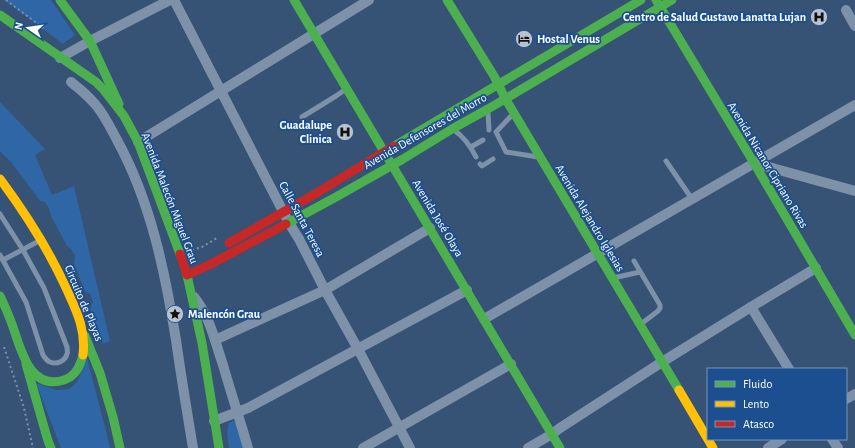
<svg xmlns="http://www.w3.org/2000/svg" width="855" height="448" viewBox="0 0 855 448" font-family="'Alegreya Sans',sans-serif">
  <rect width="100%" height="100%" fill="#365274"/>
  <g fill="#2f66a5">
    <path d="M4 0H51L75 35 63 44Z"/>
    <path d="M0 102 45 149 35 155 52 195 74 186 110 341 103 344 90 309 93 302 90 294 85 291 74 264 75 256 71 249 67 246 51 216 49 209 45 202 40 201 11 162 0 151Z"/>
    <path d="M87 358 106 431 110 448H61L36 383 57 390 69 389 77 382Z"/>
    <path d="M233 421 237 422 246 448H229C228 439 226 431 229 423Z"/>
  </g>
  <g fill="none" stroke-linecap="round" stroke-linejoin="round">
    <g stroke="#7d92a8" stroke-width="2" stroke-dasharray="2 3" stroke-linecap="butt">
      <path d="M6 0 46 30"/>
      <path d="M192 250 202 247 217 238"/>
      <path d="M4 347 24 408 33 448"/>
    </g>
    <g stroke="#7d92a8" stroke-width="5">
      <path d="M488 113 489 130"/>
      <path d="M513 114 496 132 506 152 538 157"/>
      <path d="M302 117 336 96 346 89"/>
      <path d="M454 130C464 137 471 147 476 157"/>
      <path d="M471 147 483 140"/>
      <path d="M666 161 692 199"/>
      <path d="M480 164 482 166 493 159"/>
      <path d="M0 214 23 250 44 288 67 347C67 350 68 352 67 354 65 361 57 365 50 362 47 361 45 358 43 355L26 302 0 255"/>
      <path d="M3 260 39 241"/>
      <path d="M634 261 660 305V308L658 311 641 324"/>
      <path d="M613 278 640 272"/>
    </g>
    <g stroke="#7d92a8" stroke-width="10">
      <path d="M174 0 289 223 299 239 325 290 358 349 410 448"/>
      <path d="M846 10 855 26"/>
      <path d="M60 58 90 41 170 0"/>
      <path d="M71 82C80 89 88 96 95 104 104 114 111 129 117 140 151 202 165 272 176 340 181 376 187 412 193 448"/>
      <path d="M138 142 369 0"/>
      <path d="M754 163 855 191"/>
      <path d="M194 297C210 316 215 342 223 365 231 393 240 420 248 448"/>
      <path d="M751 307 789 369"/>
      <path d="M484 319 855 105"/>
      <path d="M215 340 325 290 430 228"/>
      <path d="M846 399 855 394"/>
      <path d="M214 421 248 408 467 290"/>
      <path d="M832 439 838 448"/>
      <path d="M363 448 511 364"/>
      <path d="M528 448 552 434 560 428 662 362 751 307 816 268"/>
      <path d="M768 448 782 439"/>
    </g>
    <g stroke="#4caf50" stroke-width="9">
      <path d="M60 0 90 41 119 104"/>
      <path d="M294 0 560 448"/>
      <path d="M447 0 494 76 505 98 679 390"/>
      <path d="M656 0 754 163 855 335"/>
      <path d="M0 15 96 82 103 89 124 116 138 142 180 254"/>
      <path d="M394 146 641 0"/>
      <path d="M286 224 336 197 403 159 452 129 488 109 672 0"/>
      <path d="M187 275 202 343 219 448"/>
      <path d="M0 296C5 306 9 316 13 327 21 350 30 391 64 380 76 376 80 366 83 355"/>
      <path d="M85 336 100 373 113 417 120 448"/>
      <path d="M26 364 48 441 51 448"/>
    </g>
    <g stroke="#ffc107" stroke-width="9">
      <path d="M0 179C26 214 49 250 67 290 77 312 86 330 83 355"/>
      <path d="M679 390 713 448"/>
    </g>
    <g stroke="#c62828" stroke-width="9">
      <path d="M229 243 315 194 394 146"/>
      <path d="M180 254 187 275 211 264 286 224"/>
    </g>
  </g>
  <defs>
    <symbol id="hospital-disc" viewBox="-11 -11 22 22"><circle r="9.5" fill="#b9c2ce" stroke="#1b4f8f"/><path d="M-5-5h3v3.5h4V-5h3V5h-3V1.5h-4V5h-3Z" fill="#111"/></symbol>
    <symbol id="hotel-disc" viewBox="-11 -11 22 22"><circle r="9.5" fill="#b9c2ce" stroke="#1b4f8f"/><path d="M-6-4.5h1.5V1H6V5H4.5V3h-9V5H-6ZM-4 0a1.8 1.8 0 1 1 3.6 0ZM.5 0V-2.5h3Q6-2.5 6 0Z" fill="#111"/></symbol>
    <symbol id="sight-disc" viewBox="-11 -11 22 22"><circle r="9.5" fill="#b9c2ce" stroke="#1b4f8f"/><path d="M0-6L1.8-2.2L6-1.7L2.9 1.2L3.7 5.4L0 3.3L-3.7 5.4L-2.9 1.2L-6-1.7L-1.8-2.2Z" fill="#111"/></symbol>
  </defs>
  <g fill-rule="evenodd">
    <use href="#hospital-disc" x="809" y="7" width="20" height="20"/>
    <use href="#hotel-disc" x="514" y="29" width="20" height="20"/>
    <use href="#hospital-disc" x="335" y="122" width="20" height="20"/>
    <use href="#sight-disc" x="165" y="304" width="20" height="20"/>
  </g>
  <g text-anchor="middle" stroke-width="3.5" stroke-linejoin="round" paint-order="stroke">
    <g font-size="12" font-weight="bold" fill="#fff" stroke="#1b4f8f" text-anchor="end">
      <text x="806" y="21">Centro de Salud Gustavo Lanatta Lujan</text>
      <text x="537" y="43" text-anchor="start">Hostal Venus</text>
      <text x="332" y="129">Guadalupe<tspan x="332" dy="14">Clinica</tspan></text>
      <text x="188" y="318" text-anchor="start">Malencón Grau</text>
    </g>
    <g font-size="12" fill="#fff" stroke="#1b4f8f">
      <text transform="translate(425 131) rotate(-30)" y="4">Avenida Defensores del Morro</text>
      <text transform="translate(768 165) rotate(59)" y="4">Avenida Nicanor Cipriano Rivas</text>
      <text transform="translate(170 198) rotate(69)" y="4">Avenida Malecón Miguel Grau</text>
      <text transform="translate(438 218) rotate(59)" y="4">Avenida José Olaya</text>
      <text transform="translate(590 218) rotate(59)" y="4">Avenida Alejandro Iglesias</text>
      <text transform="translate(302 219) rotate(62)" y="4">Calle Santa Teresa</text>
      <text transform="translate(84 303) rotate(67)" y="4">Circuito de Playas</text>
    </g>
  </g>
  <rect x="707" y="368" width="140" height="72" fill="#1b4f8f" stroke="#7695bc"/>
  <rect x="715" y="381" width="20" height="6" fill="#4caf50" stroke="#7695bc"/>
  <text x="743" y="388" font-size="12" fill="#ffffff">Fluido</text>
  <rect x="715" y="401" width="20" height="6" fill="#ffc107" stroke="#7695bc"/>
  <text x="743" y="408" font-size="12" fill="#ffffff">Lento</text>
  <rect x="715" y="421" width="20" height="6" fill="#c62828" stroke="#7695bc"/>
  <text x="743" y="428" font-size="12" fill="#ffffff">Atasco</text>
  <g transform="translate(28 28) rotate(283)" stroke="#1b4f8f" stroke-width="3" paint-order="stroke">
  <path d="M0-3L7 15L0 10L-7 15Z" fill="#ffffff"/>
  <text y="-6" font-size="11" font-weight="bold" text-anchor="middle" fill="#ffffff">N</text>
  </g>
</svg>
